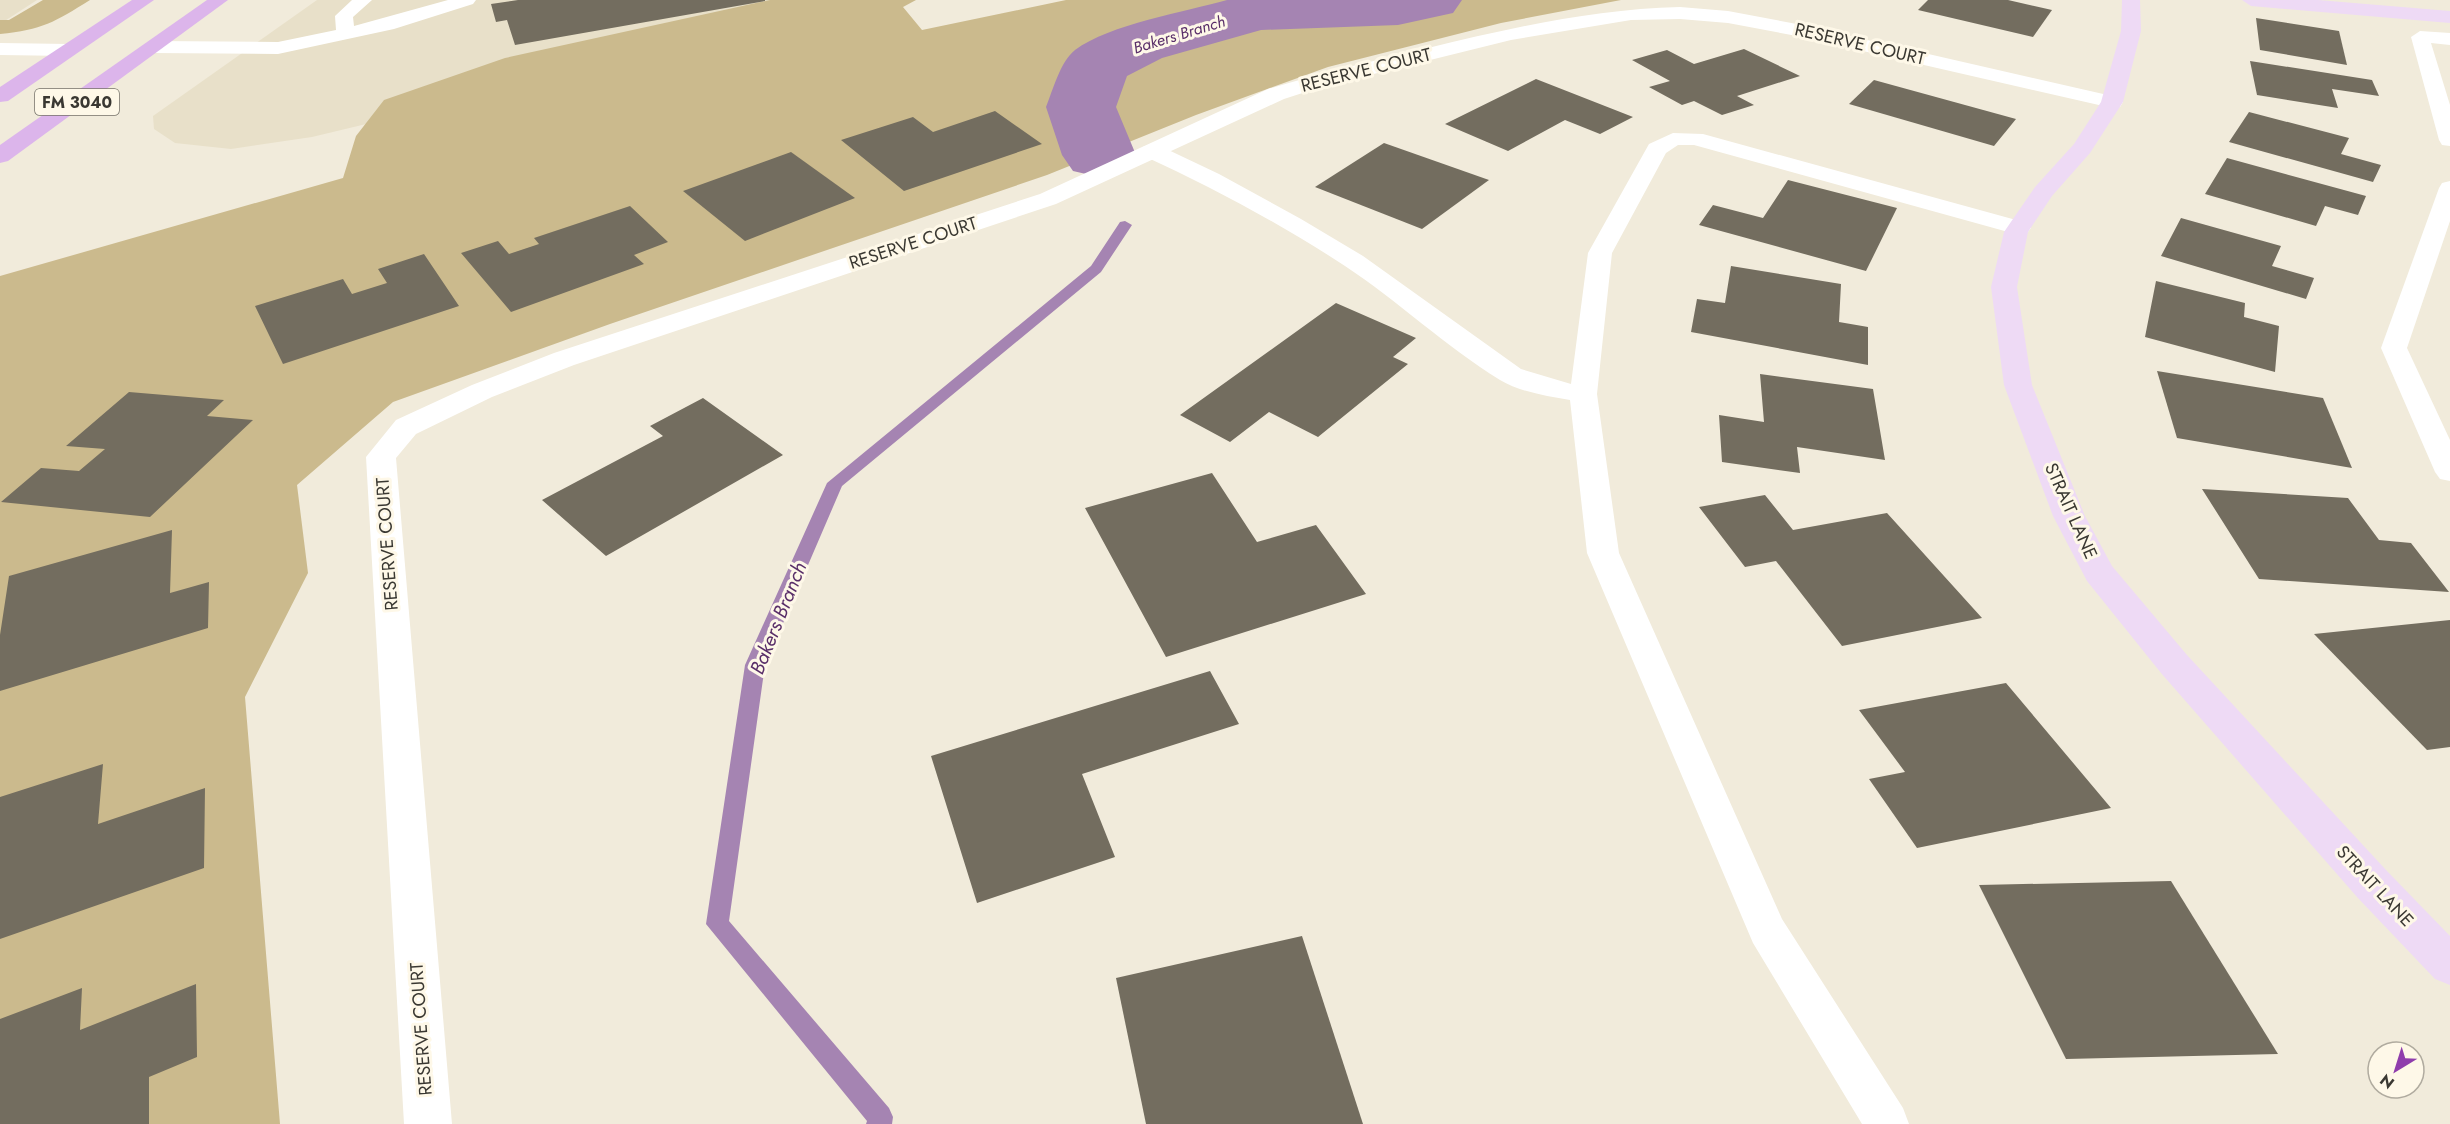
<svg xmlns="http://www.w3.org/2000/svg" width="2450" height="1124" viewBox="0 0 2450 1124" font-family="Jost,sans-serif">
  <rect width="100%" height="100%" fill="#f1ebdb"/>
  <g fill="#e8e0c9">
    <path d="M0 0H37L0 24Z"/>
    <path d="M317 0H882L312 137 231 149 175 143 154 129 153 116Z"/>
  </g>
  <g fill="#cbba8d">
    <path d="M43 0H90C55 22 42 30 0 34V20H9Z"/>
    <path d="M770 0H916L903 7 922 30 1066 0H1621L1501 23 1328 67 1196 115 1047 175 610 324 393 402 297 485 308 573 245 697 280 1124H0V276L343 178 356 136 384 100 505 58Z"/>
  </g>
  <g fill="none" stroke-linecap="round" stroke-linejoin="round">
    <path fill="#a584b2" fill-rule="evenodd" d="M1125 221 1132 225 1101 272 842 486 765 665 729 921 889 1108 893 1117 892 1124H866L867 1121 706 924 745 665 827 483 1091 266 1120 222Z"/>
    <path fill="#a584b2" fill-rule="evenodd" d="M1227 0H1462L1453 13 1398 25 1261 30 1162 58 1127 76 1116 107 1136 155 1125 171 1099 177 1073 171 1062 155 1046 107C1053 90 1060 62 1075 50 1110 24 1185 12 1227 0Z"/>
  </g>
  <g fill="#736d5f">
    <path d="M518 0H765V1L515 45 507 20 496 22 491 4Z"/>
    <path d="M1928 0H2008L2052 10 2033 37 1918 10Z"/>
    <path d="M2256 18 2339 31 2347 65 2260 50Z"/>
    <path d="M1744 49 1800 76 1737 96 1754 105 1722 115 1694 101 1682 105 1649 87 1670 81 1632 60 1667 50 1694 64Z"/>
    <path d="M2250 61 2372 80 2379 96 2332 89 2338 108 2257 95Z"/>
    <path d="M1536 79 1633 117 1600 134 1565 120 1508 151 1445 124Z"/>
    <path d="M1874 80 2016 119 1994 146 1849 104Z"/>
    <path d="M995 111 1042 144 904 191 841 140 913 117 933 132Z"/>
    <path d="M2249 112 2349 138 2341 154 2381 165 2373 182 2229 142Z"/>
    <path d="M1384 143 1489 180 1422 229 1315 187Z"/>
    <path d="M791 152 855 198 745 241 683 191Z"/>
    <path d="M2227 158 2366 196 2358 215 2325 206 2316 226 2205 194Z"/>
    <path d="M1788 180 1897 208 1866 271 1699 225 1713 205 1763 218Z"/>
    <path d="M630 206 668 242 634 255 644 264 511 312 461 253 498 241 509 254 539 244 534 238Z"/>
    <path d="M2181 218 2281 246 2272 266 2314 278 2306 299 2161 256Z"/>
    <path d="M424 254 459 306 283 364 255 306 343 279 352 294 387 283 378 269Z"/>
    <path d="M1731 266 1841 284 1839 322 1868 327V365L1691 332 1697 299 1725 303Z"/>
    <path d="M2156 281 2245 303 2244 317 2279 326 2275 372 2145 337Z"/>
    <path d="M1336 303 1416 338 1393 357 1408 364 1318 437 1269 412 1230 442 1180 415Z"/>
    <path d="M2157 371 2323 398 2352 468 2177 438Z"/>
    <path d="M1760 374 1873 389 1885 460 1797 447 1800 473 1722 462 1719 415 1764 422Z"/>
    <path d="M129 392 224 400 207 416 253 420 150 517 1 502 41 468 79 471 105 449 66 446Z"/>
    <path d="M703 398 783 455 606 556 542 500 663 436 650 426Z"/>
    <path d="M1212 473 1257 542 1316 525 1366 594 1166 657 1085 508Z"/>
    <path d="M2202 489 2348 498 2379 540 2411 543 2449 592 2259 579Z"/>
    <path d="M1765 495 1793 530 1887 513 1982 618 1842 646 1776 561 1745 567 1699 507Z"/>
    <path d="M172 530 170 593 209 582 208 628 0 691V635L9 576Z"/>
    <path d="M2450 620V747L2427 750 2314 634Z"/>
    <path d="M1210 671 1239 724 1082 774 1115 857 977 903 931 756Z"/>
    <path d="M2006 683 2111 808 1917 848 1869 779 1905 772 1859 710Z"/>
    <path d="M103 764 98 824 205 788 204 868 0 939V797Z"/>
    <path d="M2171 881 2278 1054 2066 1059 1979 885Z"/>
    <path d="M1302 936 1363 1124H1146L1116 978Z"/>
    <path d="M196 984 197 1057 149 1077V1124H0V1019L82 988 80 1030Z"/>
  </g>
  <g fill="none" stroke-linecap="round" stroke-linejoin="round">
    <g fill="#fff" fill-rule="evenodd">
      <path d="M352 0H372L353 17 354 26 448 0H476L473 4 394 29 278 54 153 53 143 47 153 41 278 42 336 30 335 16Z"/>
      <path d="M2420 31 2450 33V45L2431 43 2450 105V146L2442 145 2439 140 2411 37Z"/>
      <path d="M0 43 69 44 79 50 69 56 0 55Z"/>
      <path d="M1673 133 1703 134 2027 223 2031 228 2027 233 2019 235 1694 145H1678L1666 153 1612 253 1597 394 1619 553 1782 919 1903 1108 1909 1124H1862L1753 943 1587 553 1570 400C1547 396 1520 392 1500 380 1445 346 1398 301 1345 266 1281 224 1213 188 1144 156L1141 151 1144 146H1160L1219 174 1301 219 1363 256 1521 369 1571 384 1588 253 1649 144Z"/>
      <path d="M2450 181V221L2407 348 2450 440V481L2440 479 2435 472 2381 348 2439 188 2442 183Z"/>
    </g>
    <path fill="#fff" fill-rule="evenodd" d="M1680 7 1728 11 1802 25 2112 96 2120 97 2123 102 2120 107 2112 108 1802 37 1728 23 1680 19 1631 20 1511 40 1321 87 1284 99 1056 204 574 365 492 397 416 434 396 458 452 1124H404L366 457 396 420 472 385 554 353 1040 194 1268 89C1321 73 1374 61 1428 48 1511 28 1594 9 1680 7Z"/>
    <g fill="#eedaf5" fill-rule="evenodd">
      <path d="M2122 0H2140L2141 31 2123 102 2090 153 2052 196 2028 232 2017 287 2032 385 2085 516 2112 566 2187 655 2387 871 2450 936V985L2435 979 2357 897 2161 673 2087 581 2053 516 2004 385 1991 287 2004 232 2035 187 2074 144 2101 102 2121 31Z"/>
      <path d="M2242 0H2318L2450 11V23L2251 6Z"/>
    </g>
    <g fill="#dcb5eb" fill-rule="evenodd">
      <path d="M132 0H154L8 101 0 102V87Z"/>
      <path d="M207 0H228L8 161 0 163V145Z"/>
    </g>
  </g>
  <g text-anchor="middle" stroke-width="6" stroke-linejoin="round" paint-order="stroke">
    <g font-size="16" font-style="italic" fill="#592e69" stroke="#fef8e8">
      <text transform="translate(1179 34) rotate(-17)" y="6">Bakers Branch</text>
    </g>
    <rect fill="#fef8e8" stroke="#757269" stroke-width="1.5" x="35" y="89" width="84" height="26" rx="4.5"/>
    <g font-size="16" font-weight="bold" fill="#3a3832">
      <text x="77" y="108">FM 3040</text>
    </g>
    <g font-size="18" fill="#3a3832" stroke="#fef8e8">
      <text transform="translate(1860 44) rotate(13)" y="6">RESERVE COURT</text>
      <text transform="translate(1366 70) rotate(-14)" y="6">RESERVE COURT</text>
      <text transform="translate(913 243) rotate(-18)" y="6">RESERVE COURT</text>
      <text transform="translate(2071 511) rotate(66)" y="6">STRAIT LANE</text>
      <text transform="translate(387 544) rotate(-94)" y="6">RESERVE COURT</text>
      <text transform="translate(2375 886) rotate(47)" y="6">STRAIT LANE</text>
      <text transform="translate(421 1029) rotate(-94)" y="6">RESERVE COURT</text>
    </g>
    <g font-size="20" font-style="italic" fill="#592e69" stroke="#fef8e8">
      <text transform="translate(778 618) rotate(-68)" y="7">Bakers Branch</text>
    </g>
  </g>
  <g transform="translate(2396 1070) rotate(218)"><circle r="28" fill="#fef8e8" stroke="#b0ab9f" stroke-width="1.5"/>
  <path d="M0-4.5L10 22L0 15L-10 22Z" fill="#8f3dac"/>
  <text y="-9" font-size="16" font-weight="bold" text-anchor="middle" fill="#3a3832">N</text>
  </g>
</svg>
